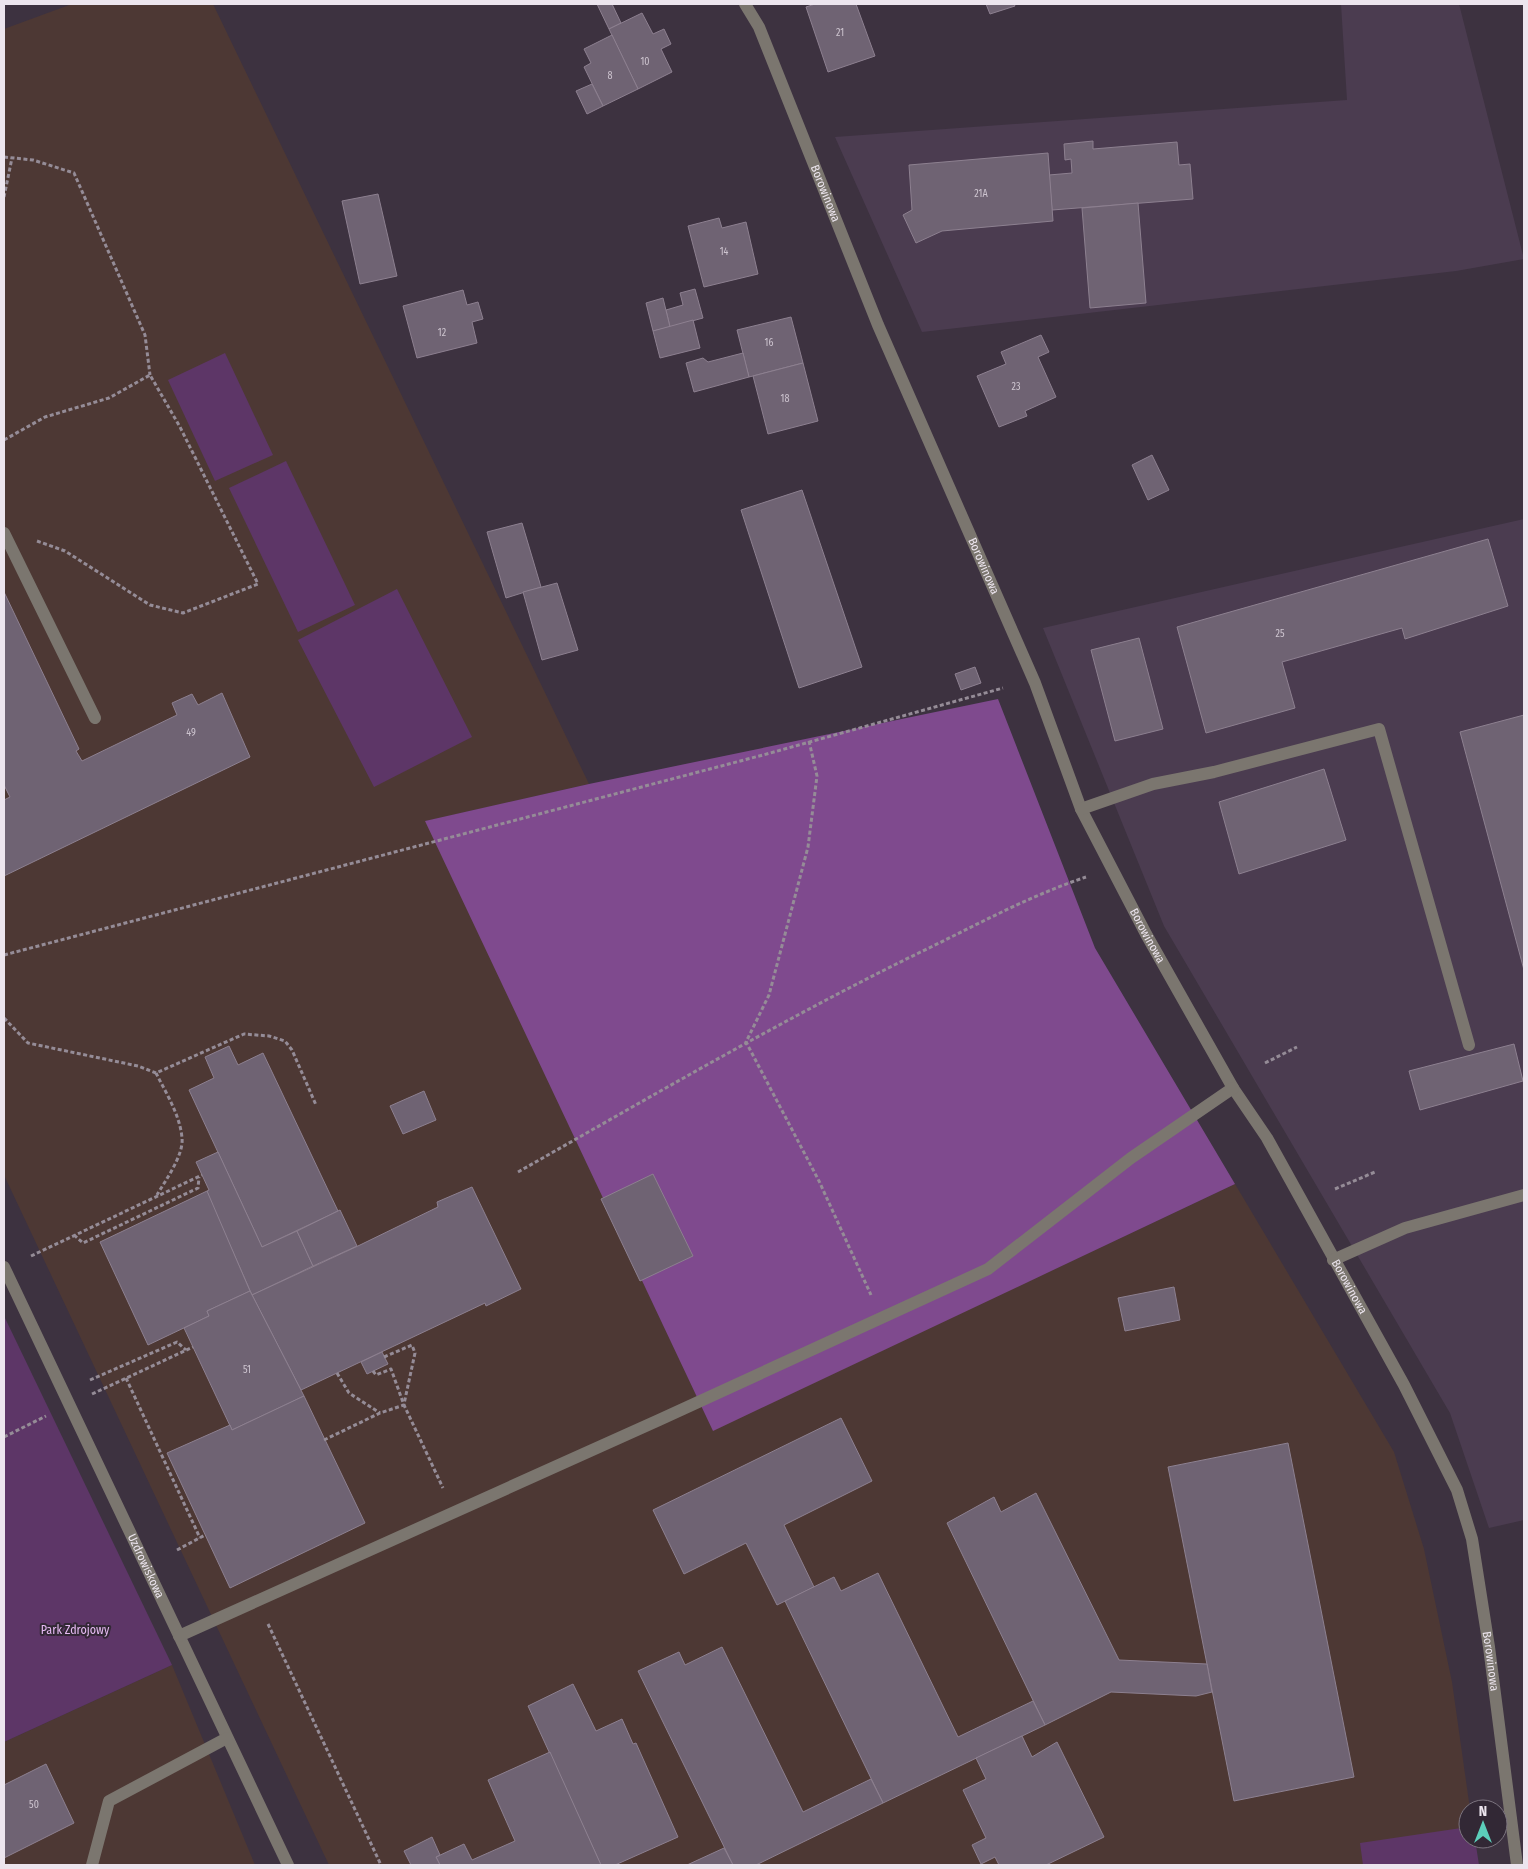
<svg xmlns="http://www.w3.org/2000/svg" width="1528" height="1869" viewBox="0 0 1528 1869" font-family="'Fira Sans Condensed',sans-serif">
  <rect width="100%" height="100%" fill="#3d3240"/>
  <g fill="#4b3c50">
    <path d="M1341 4H1459L1524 259 1456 271 922 332 835 137 1347 100Z"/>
    <path d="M1524 519V1520L1489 1528 1450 1413 1164 926 1043 628Z"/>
  </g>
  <g fill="#4d3834">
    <path d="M72 4H213L589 784 426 821 713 1430 1235 1184 1394 1452 1424 1549 1452 1682 1470 1809H1468V1839L1478 1865H329L4 1175V29Z"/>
    <path d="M172 1665 255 1865H4V1742Z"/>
  </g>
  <g fill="#5d3667">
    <path d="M225 353 273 455 215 481 168 380Z"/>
    <path d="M286 461 355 605 298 632 229 488Z"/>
    <path d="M397 589 472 737 374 787 298 640Z"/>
    <path d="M4 1316 172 1665 4 1742Z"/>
    <path d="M1468 1827V1839H1475L1479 1865H1363L1360 1843Z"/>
  </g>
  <path fill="#7f4a8e" d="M998 699 1095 948 1235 1184 713 1431 425 821 589 784Z"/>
  <g fill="#6f6373" stroke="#8d8090">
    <path d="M597 4H612L621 23 609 29Z"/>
    <path d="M815 4H856L875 56 828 72 806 7Z"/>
    <path d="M986 4H1014L1015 6 990 14Z"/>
    <path d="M642 13 653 34 664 29 671 44 661 49 672 72 638 89 609 29Z"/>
    <path d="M612 35 638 89 603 106 584 67 591 63 584 49Z"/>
    <path d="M592 84 603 106 587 114 576 91Z"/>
    <path d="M1093 141V149L1177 142 1179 165 1190 164 1193 199 1052 210 1049 175 1072 173 1071 159 1065 160 1064 144Z"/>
    <path d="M1048 153 1053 221 942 231 916 243 903 215 912 210 909 165Z"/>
    <path d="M378 194 397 276 360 284 342 201Z"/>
    <path d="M1138 203 1146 303 1090 308 1082 208Z"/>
    <path d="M719 218 722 228 746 222 758 274 704 287 688 226Z"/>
    <path d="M695 289 703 318 670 327 666 310 683 305 680 293Z"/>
    <path d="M463 290 467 305 478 302 483 319 472 322 477 343 417 358 403 306Z"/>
    <path d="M663 298 670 327 653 331 646 303Z"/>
    <path d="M791 317 803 363 749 377 737 330Z"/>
    <path d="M693 320 700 348 660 358 653 331Z"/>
    <path d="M1041 335 1049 352 1038 357 1056 397 1025 411 1027 416 999 427 977 376 1006 364 1001 352Z"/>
    <path d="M743 353 749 377 694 392 686 363 703 358 708 362Z"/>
    <path d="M803 363 818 421 768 434 753 376Z"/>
    <path d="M1152 455 1169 490 1148 500 1132 465Z"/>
    <path d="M802 490 862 667 799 688 741 510Z"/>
    <path d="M522 523 541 587 506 598 487 532Z"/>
    <path d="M1488 539 1508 606 1405 639 1402 628 1282 662 1295 708 1206 733 1177 627Z"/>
    <path d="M557 583 578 650 542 660 523 592Z"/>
    <path d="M4 592 79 749 76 751 82 761 177 715 172 703 192 694 198 705 222 693 250 757 4 876V800L10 797 4 785Z"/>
    <path d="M1139 638 1163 729 1115 741 1091 650Z"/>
    <path d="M975 667 981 683 961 690 955 674Z"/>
    <path d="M1524 715V970L1460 732Z"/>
    <path d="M1324 769 1346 840 1239 874 1219 802Z"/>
    <path d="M1514 1044 1523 1081 1420 1110 1409 1071Z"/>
    <path d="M229 1046 238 1065 263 1053 338 1211 262 1247 189 1090 214 1078 205 1057Z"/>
    <path d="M424 1091 436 1120 403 1134 390 1106Z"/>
    <path d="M218 1152 262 1247 297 1231 313 1266 252 1295 210 1200 207 1191 209 1190 196 1162Z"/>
    <path d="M653 1174 693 1256 640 1281 601 1199Z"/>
    <path d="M472 1187 521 1289 486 1306 485 1303 301 1390 252 1295 360 1245 438 1207 437 1202Z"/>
    <path d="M207 1191 250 1291 207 1311 209 1316 148 1345 100 1242Z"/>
    <path d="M340 1210 357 1246 313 1266 297 1231Z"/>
    <path d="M1174 1287 1180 1320 1125 1331 1118 1298Z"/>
    <path d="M250 1291 304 1396 232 1430 184 1328 209 1316 207 1311Z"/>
    <path d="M382 1352 388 1364 367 1374 361 1362Z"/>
    <path d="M304 1396 365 1523 230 1588 167 1453 230 1425 232 1430Z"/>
    <path d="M841 1418 872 1481 784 1525 814 1587 777 1605 746 1543 684 1574 653 1510Z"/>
    <path d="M1288 1443 1354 1777 1234 1801 1168 1467Z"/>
    <path d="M1036 1493 1119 1660 1207 1664 1212 1692 1196 1696 1111 1692 1045 1725 947 1523 994 1497 1001 1512Z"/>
    <path d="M878 1573 958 1737 1033 1701 1045 1725 883 1803 785 1601 834 1577 841 1591Z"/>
    <path d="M722 1647 803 1812 871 1779 883 1803 756 1865H733L638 1671 679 1652 685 1665Z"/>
    <path d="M573 1684 596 1731 622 1719 633 1744 636 1743 678 1837 615 1865H601L528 1706Z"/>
    <path d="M1022 1736 1032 1757 1057 1742 1104 1837 1046 1865H999L995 1857 981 1864 972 1845 986 1838 963 1790 986 1779 976 1758Z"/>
    <path d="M550 1752 601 1865H440L436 1857 464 1844 472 1860 515 1841 488 1780Z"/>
    <path d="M46 1764 74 1823 4 1858V1785Z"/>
    <path d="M432 1837 440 1855 436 1857 440 1865H411L404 1851Z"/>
    <path d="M724 1848 733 1865H687Z"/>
  </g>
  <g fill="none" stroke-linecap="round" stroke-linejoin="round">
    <g stroke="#958c97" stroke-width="3" stroke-dasharray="4 2.5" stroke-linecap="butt">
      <path d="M4 157 33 160 74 173 145 335 150 375"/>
      <path d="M4 197 12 158"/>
      <path d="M4 440 45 417 109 398 150 375 180 427 258 584 183 613 150 605 65 551 37 541"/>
      <path d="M809 741 817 776 808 847 769 995 746 1042 819 1181 871 1295"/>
      <path d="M4 955 763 755 1003 688"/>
      <path d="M4 1018 28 1043 138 1066 156 1073 244 1034 269 1036 285 1041 292 1050 316 1105"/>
      <path d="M1265 1063 1297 1047"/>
      <path d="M156 1073C166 1093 180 1115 182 1138 184 1155 165 1181 157 1195"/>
      <path d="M518 1172C654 1095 790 1015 931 947 982 922 1032 895 1086 877"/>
      <path d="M1335 1189 1375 1172"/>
      <path d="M74 1235 83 1243 198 1188 199 1177"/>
      <path d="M31 1256 202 1175"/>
      <path d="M384 1357 412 1345 415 1353 404 1404"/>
      <path d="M373 1371 376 1375 391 1369 404 1405 443 1488"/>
      <path d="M337 1373 349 1393 380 1413"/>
      <path d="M126 1378 200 1538"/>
      <path d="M90 1380 177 1342 186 1350"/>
      <path d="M92 1394 193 1347"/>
      <path d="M4 1437 46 1416"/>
      <path d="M324 1440 380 1413 404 1405"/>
      <path d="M177 1550 205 1535"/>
      <path d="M268 1624 381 1865"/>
    </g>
    <g stroke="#7b766f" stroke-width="12">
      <path id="s1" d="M745 4 759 27 878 325 1035 683 1081 809 1146 934 1233 1088 1267 1138 1404 1385 1457 1490 1472 1539 1489 1647 1517 1865"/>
      <path d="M4 533 95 718"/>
      <path d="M1081 809 1153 784 1214 772 1379 729 1469 1045"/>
      <path d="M1333 1260 1405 1228 1524 1195"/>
      <path id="s2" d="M4 1267 288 1865"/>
      <path d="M179 1636 659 1420 988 1269 1131 1158 1233 1088"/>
      <path d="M92 1865 109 1801 227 1738"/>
    </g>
  </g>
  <g text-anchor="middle" stroke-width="4" stroke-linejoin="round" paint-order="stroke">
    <g font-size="10" fill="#cdc4cf">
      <text x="840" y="36">21</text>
      <text x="645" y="65">10</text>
      <text x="610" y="79">8</text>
      <text x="981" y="197">21A</text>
      <text x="724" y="255">14</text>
      <text x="442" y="336">12</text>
      <text x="769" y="346">16</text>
      <text x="1016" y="390">23</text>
      <text x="785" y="402">18</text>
      <text x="1280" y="637">25</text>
      <text x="191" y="736">49</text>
      <text x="247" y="1373">51</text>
      <text x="34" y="1808">50</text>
    </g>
    <g font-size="12" fill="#ece5ee" stroke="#322835">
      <text dy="4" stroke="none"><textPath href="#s1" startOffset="206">Borowinowa</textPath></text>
      <text dy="4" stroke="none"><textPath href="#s1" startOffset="611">Borowinowa</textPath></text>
      <text dy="4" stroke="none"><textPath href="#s1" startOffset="1016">Borowinowa</textPath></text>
      <text dy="4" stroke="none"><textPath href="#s1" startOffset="1421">Borowinowa</textPath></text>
      <text dy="4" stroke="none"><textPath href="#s2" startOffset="331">Uzdrowiskowa</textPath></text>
      <text dy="4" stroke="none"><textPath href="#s1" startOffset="1826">Borowinowa</textPath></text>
    </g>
    <g font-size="12" fill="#e7bbf4" stroke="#322835">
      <text x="75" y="1634">Park Zdrojowy</text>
    </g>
  </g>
  <rect width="1528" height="1869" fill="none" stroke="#ece5ee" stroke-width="10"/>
  <g transform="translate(1483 1824)"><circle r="24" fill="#322835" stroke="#7c747f"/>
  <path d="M0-4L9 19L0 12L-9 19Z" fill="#5cceba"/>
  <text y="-8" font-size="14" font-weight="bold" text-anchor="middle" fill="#ece5ee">N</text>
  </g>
</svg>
